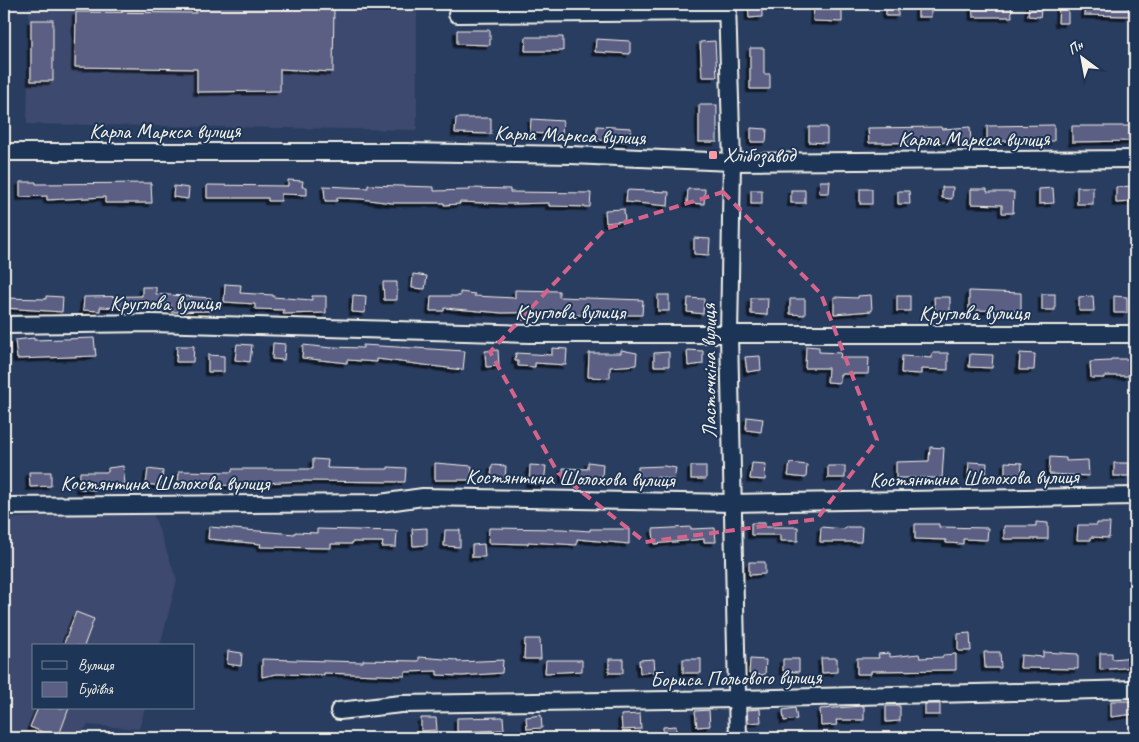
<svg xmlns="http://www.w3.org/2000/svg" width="1139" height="742" viewBox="0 0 1139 742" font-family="Caveat,sans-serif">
  <defs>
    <filter id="shadow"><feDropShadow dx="-3.5" dy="3.5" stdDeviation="0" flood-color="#0009"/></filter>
  </defs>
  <rect width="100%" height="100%" fill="#293d60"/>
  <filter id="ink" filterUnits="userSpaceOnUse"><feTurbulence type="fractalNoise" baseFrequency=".02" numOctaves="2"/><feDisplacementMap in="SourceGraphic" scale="10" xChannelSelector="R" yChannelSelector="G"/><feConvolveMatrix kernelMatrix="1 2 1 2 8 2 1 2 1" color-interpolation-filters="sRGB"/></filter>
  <g filter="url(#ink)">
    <g fill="#3c4a6e">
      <path d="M29 4H417V130L27 124Z"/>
      <path d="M152 510 177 580 160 646H34V708H145L139 729 88 725 75 738H4V519Z"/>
    </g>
    <g fill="#5b5f84" stroke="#f4f1e8" filter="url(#shadow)">
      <path d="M196 4 334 5 333 72 280 69V91L197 92V69L75 67 76 12 196 13Z"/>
      <path d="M748 4H762V17L749 18Z"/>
      <path d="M814 4H842V22L813 21Z"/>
      <rect x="886" y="4" width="12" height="12"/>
      <rect x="918" y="4" width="13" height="13"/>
      <path d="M972 4H1011L1012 17H973Z"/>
      <path d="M1029 4H1042L1040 17 1028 16Z"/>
      <path d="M1059 4H1068V23H1058Z"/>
      <path d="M1085 4H1128L1129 16 1084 15Z"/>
      <rect x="31" y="20" width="22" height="61"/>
      <path d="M457 30H490V45L457 44Z"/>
      <path d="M526 37H563V51H525Z"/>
      <path d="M596 39 630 41V54L595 52Z"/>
      <path d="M715 41 717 77H702L700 42Z"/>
      <path d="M750 48H764V74H770V89H750Z"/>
      <rect x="699" y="105" width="18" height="37"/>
      <path d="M456 118H491V134L455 133Z"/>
      <path d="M531 119 563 121 562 135 530 133Z"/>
      <path d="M1054 125V141H987V126Z"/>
      <path d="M597 126 631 128 630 142 597 140Z"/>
      <path d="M1072 126H1135V141L1072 142Z"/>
      <path d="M809 127H827V143L809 142Z"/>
      <path d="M941 127 942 129 970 127 971 142 869 143 868 128Z"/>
      <path d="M751 128 767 129 766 142H751Z"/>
      <path d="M288 180 303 181 302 187H307V195L281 194V201H268V198H207V185L288 186Z"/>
      <path d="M820 181H830L829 193H819Z"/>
      <path d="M20 182H36V184L151 183 152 203H105V197L47 200V196L20 197Z"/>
      <path d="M368 185 434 187V191L470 190V188L510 189V192L591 193 590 207 549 206V203L510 204 459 202 460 204 444 205V203H392L361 199 337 198V201H325L324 186 368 188Z"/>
      <path d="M174 186 189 188 188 199 173 197Z"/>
      <path d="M1133 186 1134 202 1116 203V187Z"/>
      <path d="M942 187H953L952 199 942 198Z"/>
      <rect x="1077" y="187" width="16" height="17"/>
      <path d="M1053 188 1054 203 1039 204V189Z"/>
      <path d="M688 189H705L704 204 687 203Z"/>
      <rect x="860" y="189" width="12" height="15"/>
      <path d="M971 189H987V192H1014L1013 213H1002V205L971 204Z"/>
      <path d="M627 190 669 192 668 206 626 202Z"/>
      <rect x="751" y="190" width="11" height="14"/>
      <rect x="791" y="190" width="14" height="13"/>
      <path d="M898 191H909L910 204H898Z"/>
      <path d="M624 209 625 221 606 223 605 210Z"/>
      <path d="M694 238 710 239 709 255 694 254Z"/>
      <path d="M413 274 427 276 425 289 412 288Z"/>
      <path d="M383 282H397V300H384Z"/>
      <path d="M225 284 241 285 240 293 273 295V297L312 300V296H326V313L283 314 284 310 255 309V304L224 302Z"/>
      <path d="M142 287H156V294L211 298V311L171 312V304H128L127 308 100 307V311L83 310 84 297 142 296Z"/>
      <path d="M515 290 559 291V297L643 300 642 315H573V312L502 313 444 308V311H430L431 296H460V292L475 294 474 296 515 298Z"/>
      <path d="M969 291 1021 293V311L969 310Z"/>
      <rect x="1042" y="294" width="13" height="16"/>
      <path d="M353 295 366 296 365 313 352 312Z"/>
      <rect x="658" y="295" width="11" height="16"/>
      <path d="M871 295 872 311 834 314V297L858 298V296Z"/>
      <path d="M46 296 63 297 62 312 4 308V298L46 299Z"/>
      <rect x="897" y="296" width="13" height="15"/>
      <path d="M1093 296 1094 311H1079V297Z"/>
      <path d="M1114 296 1127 297V313H1114Z"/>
      <path d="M934 297H950V312H935Z"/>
      <path d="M688 298 704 299 703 314 687 312Z"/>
      <path d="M751 298H768L767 315 751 314Z"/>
      <path d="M790 299H805V315L790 314Z"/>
      <path d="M34 338V340L94 338 96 356 17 359 15 340Z"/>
      <path d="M273 343 285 344 284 360 272 359Z"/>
      <path d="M237 344 252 345 250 362 235 360Z"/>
      <path d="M303 345 332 348V347L363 348V345L465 351 463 370 377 359V362L347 360V363L302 358Z"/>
      <path d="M177 346H194L193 362H176Z"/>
      <path d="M806 346 819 347V352L841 353 840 358H869L868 374H840V383L827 382 828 368H805Z"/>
      <path d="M552 348 567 349 566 365 535 363V367L518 366V361H515L516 353 552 355Z"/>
      <path d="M498 350 499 366 486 367 485 351Z"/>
      <path d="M621 350 637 353 636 365 610 367V378L588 377 589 353H621Z"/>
      <path d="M687 350 703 351V364L688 366Z"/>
      <path d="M669 352V366H654V353Z"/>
      <path d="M932 353H948V370L921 369V374L901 373 902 356 932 358Z"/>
      <path d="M1020 353 1035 354 1034 370H1019Z"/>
      <path d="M970 354 993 355 992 368 969 367Z"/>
      <path d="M208 355 224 356V372H208Z"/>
      <path d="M760 356 761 370 747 372 745 357Z"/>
      <path d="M1111 359H1129V376H1104V378H1091L1090 362 1111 361Z"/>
      <path d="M747 417 763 419 761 432 746 430Z"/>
      <path d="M930 447 944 448 942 478H896V462L929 461Z"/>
      <path d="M1050 457 1066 458V461L1088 460 1089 476 1049 474Z"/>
      <path d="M313 459 328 460 327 468 365 469H388V467L406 468 405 482 300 481 247 484V486L178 484 179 471 232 472V469H313Z"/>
      <path d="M588 462 603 464 602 478 575 476V480H563V468L588 469Z"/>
      <path d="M969 462 987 463 986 477 968 476Z"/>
      <path d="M1005 462 1022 463 1021 478 1005 477Z"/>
      <path d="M435 463 472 466 471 480H435Z"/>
      <path d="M752 463 766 464 765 480 750 479Z"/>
      <path d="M790 463 807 465 806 478 788 476Z"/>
      <rect x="1114" y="463" width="15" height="13"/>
      <path d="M492 465 506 466 505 479 491 478Z"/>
      <path d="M530 465 546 466 544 484 529 483Z"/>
      <path d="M123 466 125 484 96 487V490L79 489 80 472H108V468Z"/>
      <path d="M664 466 676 468 674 480 656 477V481H638V467Z"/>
      <rect x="691" y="466" width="15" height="13"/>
      <rect x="828" y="466" width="17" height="12"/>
      <path d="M148 469 163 471 161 486 146 484Z"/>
      <path d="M29 472H51V486L30 487Z"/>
      <path d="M1036 522 1048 523V539H1004V526H1036Z"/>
      <path d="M751 523H765V527H798V541H780V535H751Z"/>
      <path d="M1097 523H1110L1109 538 1091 537V540H1077L1078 525H1097Z"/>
      <path d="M915 524H939V527L988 528 987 540 963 539V544L946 543V540L915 539Z"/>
      <path d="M209 527 295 534V532L317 533V529L397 531 396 547H382L383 542H352V544H331V548L260 547 261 544 208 539Z"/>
      <path d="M691 527V529L715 528 716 542H704V539L654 544 653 529Z"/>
      <path d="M821 527 845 529V527H862L861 542H820Z"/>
      <path d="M427 528V545L413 546 412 529Z"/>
      <path d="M489 528 562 529 590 531V529H629V544L577 539V545L528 542V544L488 543Z"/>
      <path d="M445 530H460V547L444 546Z"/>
      <path d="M484 544 485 557H472V545Z"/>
      <path d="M749 562H765V574L749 575Z"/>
      <path d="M76 612 94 619 84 646H63Z"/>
      <path d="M970 633 971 651H958V634Z"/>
      <path d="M525 639H540L541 659H524Z"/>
      <path d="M228 651 242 653 241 666 227 664Z"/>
      <path d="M984 652H1000L1001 668H985Z"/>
      <path d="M1043 652 1078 654V669L1020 668 1021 655 1043 657Z"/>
      <path d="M890 653V657L919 654 920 658 943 657V655L956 654V670L871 671V674H857V658H879L878 654Z"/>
      <path d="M1100 653H1112V659L1135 657V667L1100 670Z"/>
      <path d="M419 657 457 660V662L503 660 502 673 462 676 437 675V671L405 672V676L324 673V675L277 674 262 677V659L363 662V660L419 661Z"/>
      <path d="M821 658H837V672L822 673Z"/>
      <rect x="609" y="659" width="14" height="14"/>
      <path d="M654 659 655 672 640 673 639 660Z"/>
      <rect x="683" y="659" width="18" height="14"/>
      <path d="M750 659 766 660 765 675 749 674Z"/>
      <path d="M783 659H799V672L783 671Z"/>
      <path d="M546 660H582V671L545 673Z"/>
      <path d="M1111 701H1135V714L1111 717Z"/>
      <rect x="925" y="704" width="15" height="11"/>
      <path d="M864 706V720H836L837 725 821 726 820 709Z"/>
      <path d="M886 706H900V721L886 722Z"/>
      <path d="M38 708H69L58 738 30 727Z"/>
      <path d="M795 708 797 719 784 721 783 710Z"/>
      <path d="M760 709 761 722 748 723 747 710Z"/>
      <path d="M709 710 710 726 697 727 695 711Z"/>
      <path d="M640 714 641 729 622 730 621 715Z"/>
      <path d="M541 715 542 728 527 729 526 717Z"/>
      <path d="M503 717 504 730 457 732V718Z"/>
      <path d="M421 718H436L437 730 421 731Z"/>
      <path d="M676 726V738H663V727Z"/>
    </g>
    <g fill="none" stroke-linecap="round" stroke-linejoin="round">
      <defs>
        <g id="minor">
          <path d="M727 4 732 162 729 335 738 738"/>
          <path d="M457 14 728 12"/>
          <path d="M4 152H406L571 155 732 162 1135 159"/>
          <path d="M4 325 153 323 530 334H1135"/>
          <path d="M4 506 380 503 423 497 732 503 1135 496"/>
          <path d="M339 711 401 704 736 699 1135 689"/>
        </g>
      </defs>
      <use href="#minor" stroke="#f4f1e8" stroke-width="20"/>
      <use href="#minor" stroke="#1d3557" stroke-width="16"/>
    </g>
  </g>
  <path fill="none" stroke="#d4648c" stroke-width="4" stroke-dasharray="10 6" stroke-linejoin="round" d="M723 192 821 294 877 440 817 519 645 542 558 473 490 352 605 229Z"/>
  <rect fill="#ff9aa2" stroke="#1d3557" stroke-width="2" x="708" y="150" width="10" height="10" rx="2.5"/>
  <g text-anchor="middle" stroke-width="4" stroke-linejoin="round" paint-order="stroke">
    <g font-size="21" fill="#f4f1e8" stroke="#1d3557">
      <text x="165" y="138">Карла Маркса вулиця</text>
      <text transform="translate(570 135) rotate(2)" y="7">Карла Маркса вулиця</text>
      <text x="974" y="146">Карла Маркса вулиця</text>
      <text x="165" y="310">Круглова вулиця</text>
      <text x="570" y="319">Круглова вулиця</text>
      <text x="974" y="320">Круглова вулиця</text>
      <text transform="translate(709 371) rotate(-90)" y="7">Ласточкіна вулиця</text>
      <text transform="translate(570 478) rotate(1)" y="7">Костянтина Шолохова вулиця</text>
      <text transform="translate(974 478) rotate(-1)" y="7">Костянтина Шолохова вулиця</text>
      <text x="165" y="490">Костянтина Шолохова вулиця</text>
      <text transform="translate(736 678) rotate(-1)" y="7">Бориса Польового вулиця</text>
    </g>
    <g font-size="21" fill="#f4f1e8" stroke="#1d3557" text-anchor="start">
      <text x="723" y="162">Хлібозавод</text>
    </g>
  </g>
  <rect width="1139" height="742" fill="none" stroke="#1d3557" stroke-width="20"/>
  <rect x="10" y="10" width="1119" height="722" fill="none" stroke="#f4f1e8" stroke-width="2" filter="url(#ink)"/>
  <rect x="32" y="644" width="162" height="65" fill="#1d3557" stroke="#738091"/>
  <rect x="42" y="661" width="25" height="8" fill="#1d3557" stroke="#738091"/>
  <text x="78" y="670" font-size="15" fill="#f4f1e8">Вулиця</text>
  <rect x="42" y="682" width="25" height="15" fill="#5b5f84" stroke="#738091"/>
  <text x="78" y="694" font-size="15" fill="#f4f1e8">Будівля</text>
  <g transform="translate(1082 58) rotate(328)" stroke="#1d3557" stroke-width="4" paint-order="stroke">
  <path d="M0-4L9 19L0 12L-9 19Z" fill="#f4f1e8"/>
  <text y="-8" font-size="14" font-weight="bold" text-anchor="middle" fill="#f4f1e8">Пн</text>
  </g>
</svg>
